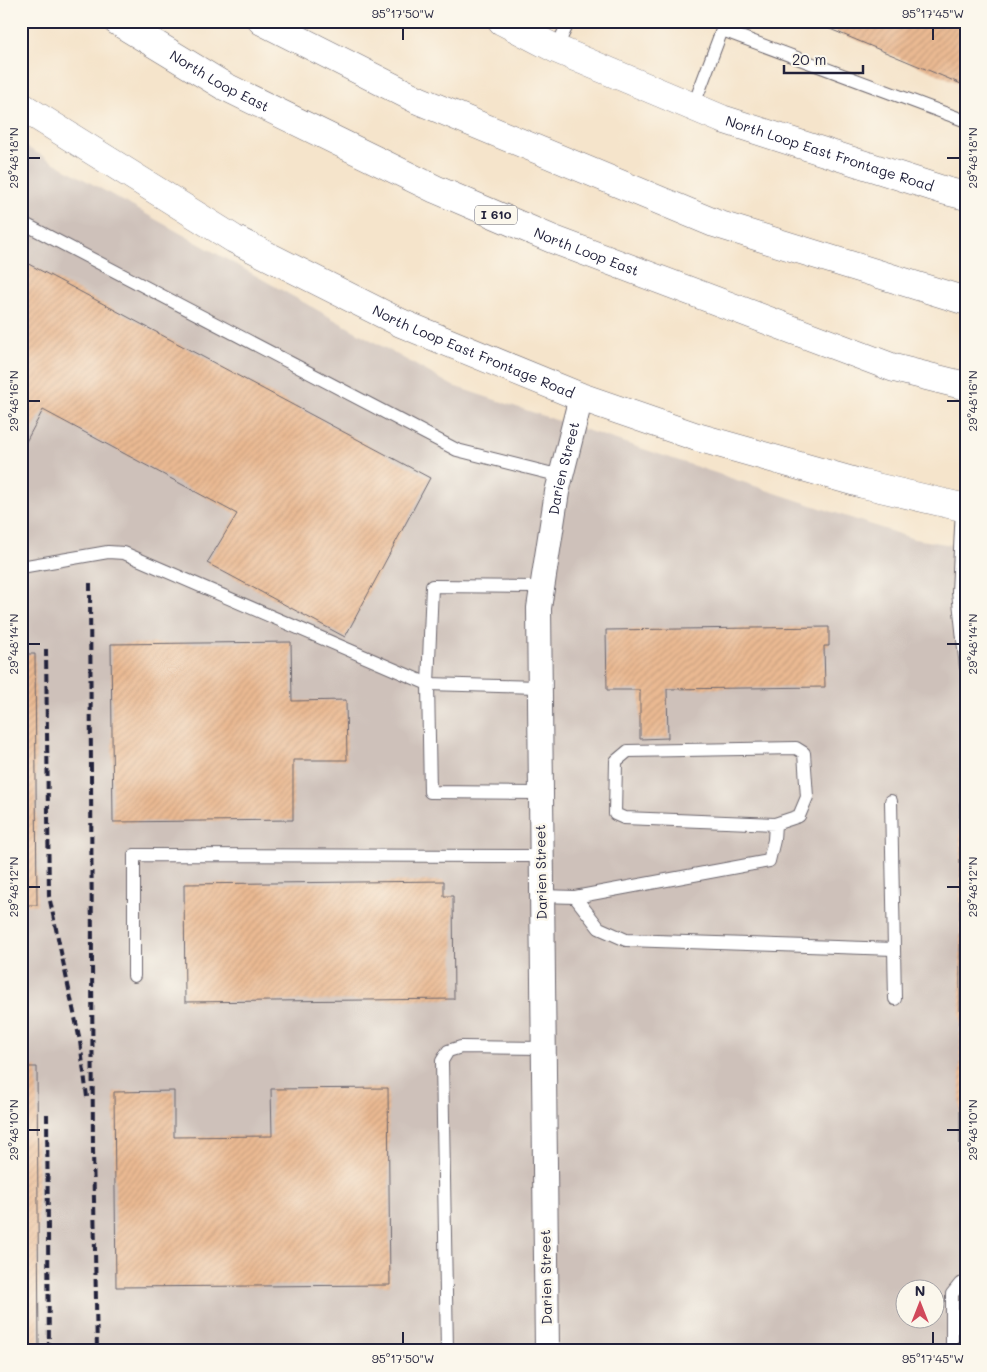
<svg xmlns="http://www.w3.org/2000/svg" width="987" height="1372" viewBox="0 0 987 1372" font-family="Mali,sans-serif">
  <defs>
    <pattern id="building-hatch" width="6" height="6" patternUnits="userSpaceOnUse" patternTransform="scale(1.25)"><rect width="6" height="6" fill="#eab992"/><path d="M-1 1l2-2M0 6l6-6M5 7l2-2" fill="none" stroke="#c89f7f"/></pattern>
  </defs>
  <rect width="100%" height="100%" fill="#fbf7ec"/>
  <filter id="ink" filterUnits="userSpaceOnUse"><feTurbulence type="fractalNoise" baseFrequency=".02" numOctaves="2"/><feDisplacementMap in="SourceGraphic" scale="10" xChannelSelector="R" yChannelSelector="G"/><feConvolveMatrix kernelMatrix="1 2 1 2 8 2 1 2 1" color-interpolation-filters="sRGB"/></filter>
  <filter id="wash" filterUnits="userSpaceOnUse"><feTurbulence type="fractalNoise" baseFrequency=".0096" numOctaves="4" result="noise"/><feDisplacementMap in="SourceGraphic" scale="20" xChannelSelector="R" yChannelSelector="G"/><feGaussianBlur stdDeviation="1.12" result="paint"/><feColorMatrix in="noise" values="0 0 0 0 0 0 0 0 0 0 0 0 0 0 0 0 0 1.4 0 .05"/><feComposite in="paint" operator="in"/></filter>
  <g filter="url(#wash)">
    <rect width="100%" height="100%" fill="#f5e4cb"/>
    <path fill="#cec1ba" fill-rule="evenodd" d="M21 144 453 386 914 539 966 547V1351H21ZM904 1290H934V1320H904Z"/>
    <g id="blocks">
      <g fill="url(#building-hatch)">
        <path d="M811 21H966V86Z"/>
        <path d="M21 260 430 478 345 637 207 563 237 514 43 410 21 451Z"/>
        <path d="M829 627V646H824L825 687 667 689 668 738 640 739V690H607L606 630Z"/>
        <path d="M291 642 292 701 346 700 347 760H293V820L113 822 111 644Z"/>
        <path d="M21 654H35L37 905H21Z"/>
        <rect x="960" y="803" width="6" height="352"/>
        <path d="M444 881V896H453L454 999 185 1002 184 884Z"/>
        <path d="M21 1067H37L39 1351H21Z"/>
        <path d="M388 1088 390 1285 116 1287 114 1092 174 1091V1137L272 1136 271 1089Z"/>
      </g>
    </g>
  </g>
  <g filter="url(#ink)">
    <use href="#blocks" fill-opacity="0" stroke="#6c666d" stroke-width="1"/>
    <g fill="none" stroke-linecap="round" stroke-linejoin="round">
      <defs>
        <g id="service">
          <path d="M556 49 569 21"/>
          <path d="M693 107 722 30 966 121"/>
          <path d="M21 222 457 450 561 476"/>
          <path d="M962 507 958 592 966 667"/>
          <path d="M21 567 108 552 124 553 428 684 539 687"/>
          <path d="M540 793 430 792 428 684 432 586 542 587"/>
          <path d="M541 896 575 897 769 861 774 840 775 824 799 816 807 797 804 753 796 748 628 751 616 761 615 814 624 818 775 824"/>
          <path d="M575 897 599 928 626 940 894 949 891 801"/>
          <path d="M894 949 895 999"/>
          <path d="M134 976V855L541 856"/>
          <path d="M447 1351 442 1061 448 1051 461 1047 542 1048"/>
          <path d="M952 1351V1294L960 1284 966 1283"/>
        </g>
        <g id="minor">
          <path id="s1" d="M547 1351 539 608 557 492 581 397"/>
        </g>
        <g id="secondary">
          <path id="s2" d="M502 21 556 49 722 119 946 191 966 196"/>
          <path id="s3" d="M21 106 234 239 401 323 581 397 697 437 863 484 966 508"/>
        </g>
        <g id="motorway">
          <path id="s4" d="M117 21 224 86 435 189 552 239 894 368 966 386"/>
          <path d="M262 21 418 100 714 223 966 301"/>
        </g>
      </defs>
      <use href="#service" stroke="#6c666d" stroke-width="14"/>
      <use href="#minor" stroke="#6c666d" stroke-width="26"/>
      <use href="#secondary" stroke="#6c666d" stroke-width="29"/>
      <use href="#motorway" stroke="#6c666d" stroke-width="29"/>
      <use href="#service" stroke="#fff" stroke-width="12"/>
      <use href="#minor" stroke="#fff" stroke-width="24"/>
      <use href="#secondary" stroke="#fff" stroke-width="28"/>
      <use href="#motorway" stroke="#fff" stroke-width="28"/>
      <g stroke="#22223b" stroke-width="4" stroke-dasharray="8 4" stroke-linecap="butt">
        <path d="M90 583 93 1150 97 1351"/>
        <path d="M46 649 49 896 80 1041 87 1097"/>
        <path d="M47 1114 49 1351"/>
      </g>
    </g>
  </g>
  <path fill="none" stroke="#22223b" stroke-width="2" d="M403 28V40M933 28V40M28 158H40M947 158H960M28 401H40M947 401H960M28 644H40M947 644H960M28 887H40M947 887H960M28 1130H40M947 1130H960M403 1332V1344M933 1332V1344"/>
  <g text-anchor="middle" stroke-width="5" stroke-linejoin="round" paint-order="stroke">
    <rect fill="#fbf7ec" stroke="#636270" stroke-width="1" x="475" y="205.5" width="42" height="19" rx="4"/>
    <g font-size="12" font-weight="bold" fill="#22223b">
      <text x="496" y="219">I 610</text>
    </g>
    <g font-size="14" fill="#22223b" stroke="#fbf7ec">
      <text dy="5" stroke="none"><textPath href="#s4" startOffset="119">North Loop East</textPath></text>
      <text dy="5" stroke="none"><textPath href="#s2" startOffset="354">North Loop East Frontage Road</textPath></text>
      <text dy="5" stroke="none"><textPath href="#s4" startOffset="524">North Loop East</textPath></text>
      <text dy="5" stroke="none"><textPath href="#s3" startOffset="516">North Loop East Frontage Road</textPath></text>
      <text dy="5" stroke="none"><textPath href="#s1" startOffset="885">Darien Street</textPath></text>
      <text transform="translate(541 872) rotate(-91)" y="5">Darien Street</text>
      <text transform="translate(546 1277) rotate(-91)" y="5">Darien Street</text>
    </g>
  </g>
  <rect width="987" height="1372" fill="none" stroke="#fbf7ec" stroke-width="55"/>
  <g transform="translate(920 1304)"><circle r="24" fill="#fbf7ec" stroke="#a4a2a5"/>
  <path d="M0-4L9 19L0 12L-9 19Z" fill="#d1495b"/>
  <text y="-8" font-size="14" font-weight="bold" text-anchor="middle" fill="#22223b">N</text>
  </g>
  <path d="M784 65v8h79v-8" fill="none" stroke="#22223b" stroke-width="2.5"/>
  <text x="792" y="65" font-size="15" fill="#22223b" stroke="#fbf7ec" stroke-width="4" paint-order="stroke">20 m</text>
  <rect x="28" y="28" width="932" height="1316" fill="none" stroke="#22223b" stroke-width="2"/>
  <g font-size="12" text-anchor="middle" fill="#22223b">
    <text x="403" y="18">95°17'50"W</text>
    <text x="933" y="18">95°17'45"W</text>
    <text transform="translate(14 158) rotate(-90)" y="4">29°48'18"N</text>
    <text transform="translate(973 158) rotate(-90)" y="4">29°48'18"N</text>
    <text transform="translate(14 401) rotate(-90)" y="4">29°48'16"N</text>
    <text transform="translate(973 401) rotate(-90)" y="4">29°48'16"N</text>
    <text transform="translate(14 644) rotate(-90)" y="4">29°48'14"N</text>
    <text transform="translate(973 644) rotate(-90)" y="4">29°48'14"N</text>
    <text transform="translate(14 887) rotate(-90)" y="4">29°48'12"N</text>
    <text transform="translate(973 887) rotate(-90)" y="4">29°48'12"N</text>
    <text transform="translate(14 1130) rotate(-90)" y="4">29°48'10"N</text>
    <text transform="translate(973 1130) rotate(-90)" y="4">29°48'10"N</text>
    <text x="403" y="1363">95°17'50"W</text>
    <text x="933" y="1363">95°17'45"W</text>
  </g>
</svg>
